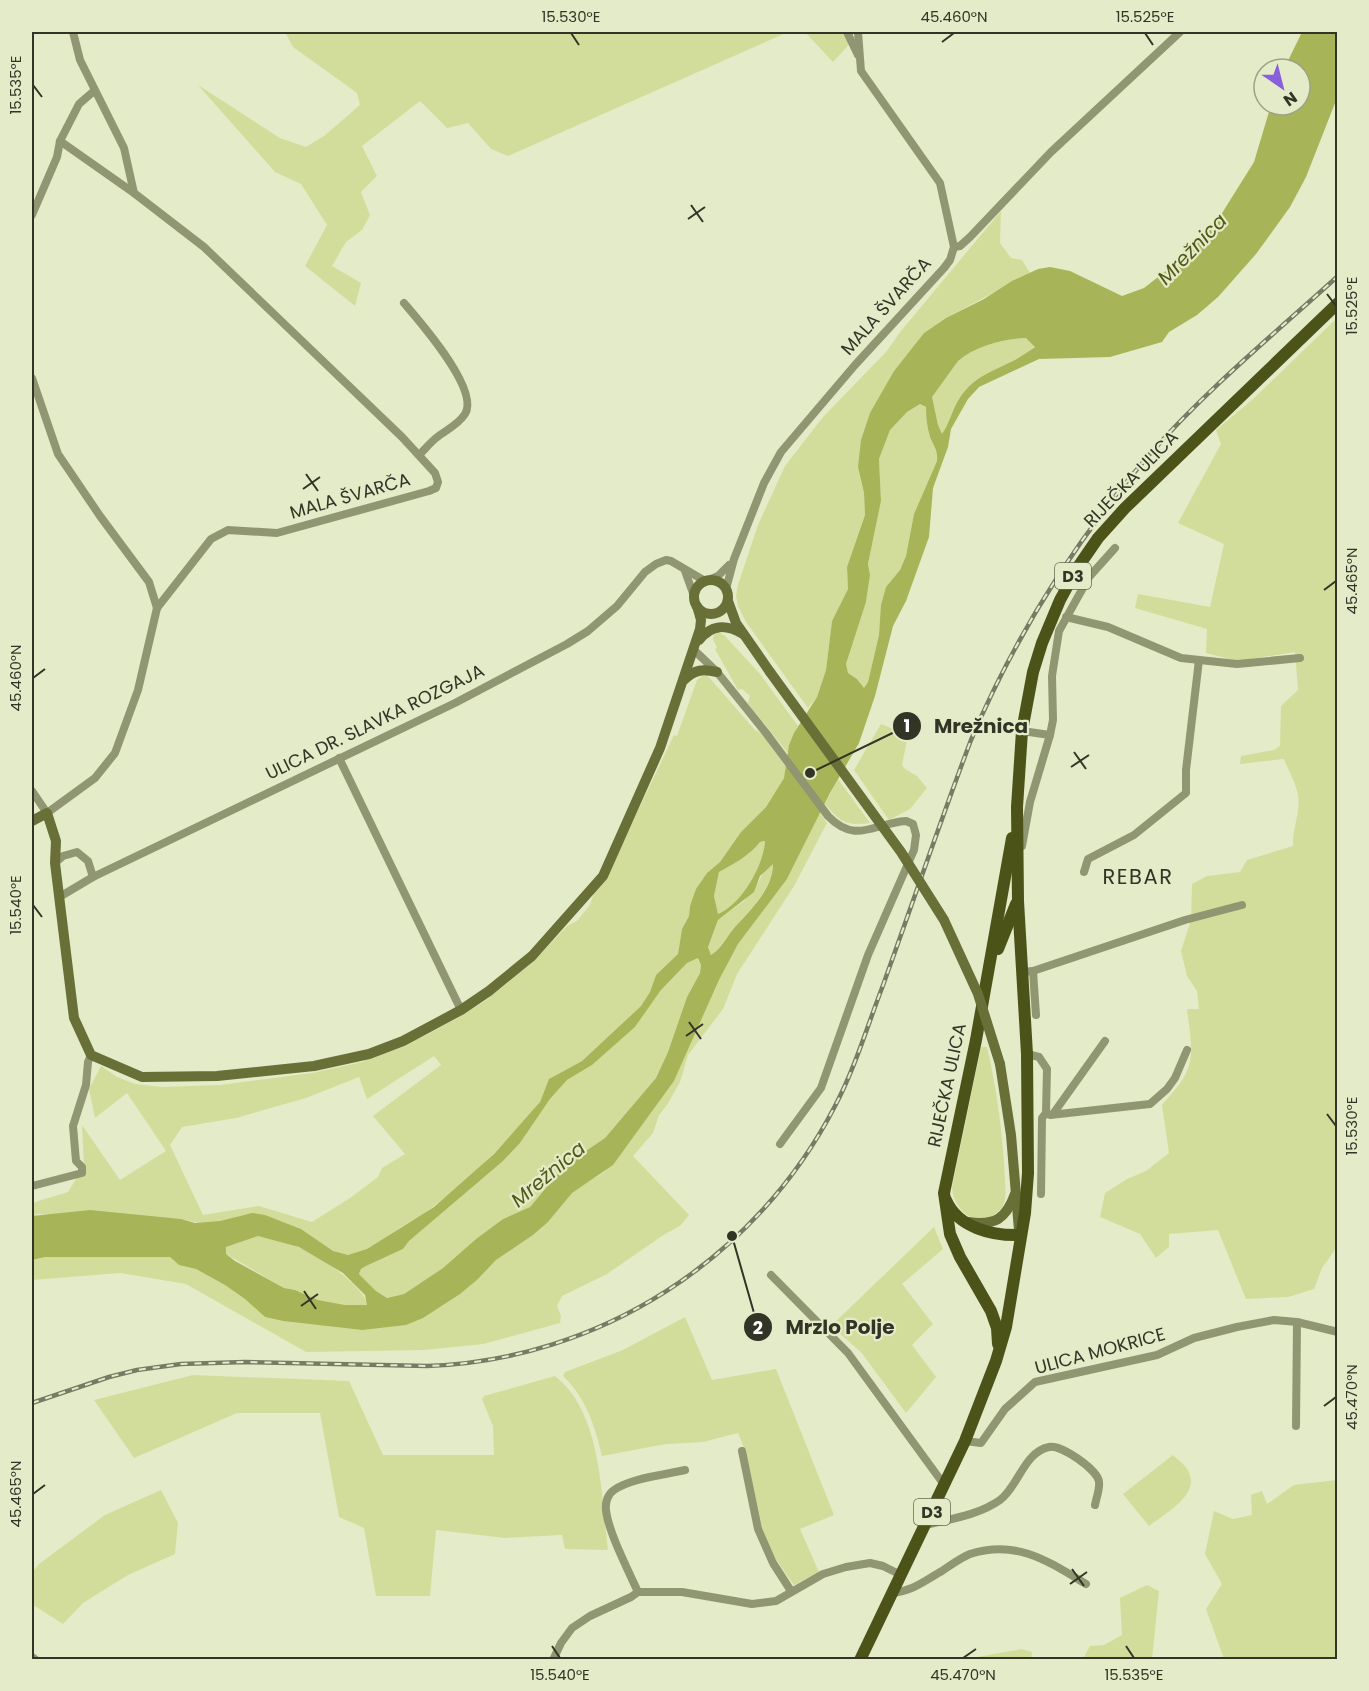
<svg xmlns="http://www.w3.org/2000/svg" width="1369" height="1691" viewBox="0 0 1369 1691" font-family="Poppins,sans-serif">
  <rect width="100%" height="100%" fill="#e4ebc8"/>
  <g fill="#d3dd9b" fill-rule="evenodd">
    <path d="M285 32H788L508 156 491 149 468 123 447 128 420 101 362 146 377 176 361 192 370 215 362 230 346 242 332 266 361 283 355 306 305 266 327 225 301 184 275 172 198 85 280 138 306 147 324 136 360 105 357 93 293 47Z"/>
    <path d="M805 32H852L854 39 833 62Z"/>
    <path d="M1001 211 1000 243 1011 258 1022 260 1030 273 946 318 924 333 894 371 858 467 864 493 865 515 847 567 848 589 832 621 826 670 817 697 808 708 746 622 738 606 736 596 738 585 758 525 785 466 823 417 886 352 901 331Z"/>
    <path d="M1337 318V1247L1322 1268 1314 1289 1288 1297 1246 1299 1218 1230 1169 1234V1247L1156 1258 1140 1234 1100 1217 1105 1193 1127 1179 1146 1171 1169 1153 1162 1105C1171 1094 1182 1083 1187 1071 1195 1053 1189 1028 1187 1009H1199L1197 991 1187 976 1181 951 1191 920 1192 884 1207 876 1240 872 1247 860 1293 846C1292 829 1301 812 1298 795 1296 783 1288 770 1284 759L1240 764 1241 756 1274 750 1280 746 1281 706 1298 690 1295 652 1237 661 1206 653 1207 629 1135 608 1138 594 1210 607 1224 544 1178 523 1221 444 1216 430 1252 400Z"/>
    <path d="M1026 338 1035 346C1029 351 1023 356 1016 360 994 371 976 375 961 396 952 408 950 422 942 435L938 425 931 397 958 361C976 346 1004 339 1026 338Z"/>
    <path d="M920 404 926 407C926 418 927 427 930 437 934 447 938 450 937 461L914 514 906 556 900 570 886 587 879 635 868 682 864 689 857 679 848 673 846 664 866 602 870 575 868 564 881 501 879 459 890 430 907 412Z"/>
    <path d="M719 632 725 636 760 674 798 726 789 745 788 753 752 709 748 703 750 696 742 689 738 690 715 649 717 648 713 639 714 634Z"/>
    <path d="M703 675H707L755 730 761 733 786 767 784 778 766 807 741 832 720 862 707 873 690 906 689 916 682 929 678 954 656 975 650 992 641 1006 582 1061 549 1079 540 1102 535 1109C504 1144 472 1178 434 1206 422 1216 408 1222 395 1231 382 1240 365 1255 347 1255 328 1255 315 1236 300 1229 291 1225 270 1217 261 1215 247 1212 235 1218 221 1221 208 1224 194 1223 181 1219L38 1214 32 1216V1203L68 1192 84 1166 82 1125 120 1180 166 1151 127 1093 95 1118 89 1089 101 1066 117 1077 135 1084 162 1087 220 1085 312 1073 362 1062 426 1035 461 1016 485 1001 532 963 567 926 577 921 590 905 596 887 616 857 674 735 677 736 697 680ZM434 1056 441 1065 373 1116 405 1154 382 1168 378 1177 350 1198 312 1222 259 1206 203 1215 170 1145 182 1127 236 1118 306 1098 359 1077 367 1099Z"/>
    <path d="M881 724 908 735 902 765 905 769 917 776 927 788 910 809 889 820 854 770Z"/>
    <path d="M838 779 870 823C846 826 840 822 825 804Z"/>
    <path d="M820 813 827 823 794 886 737 974 723 1009 688 1055 680 1082 667 1105 659 1115 653 1133 633 1156 689 1215 681 1225 662 1236 607 1274 562 1296 557 1306 561 1316 560 1323 483 1344 424 1350 306 1352 186 1284 120 1273 32 1280V1260L45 1257H170L179 1265 196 1269 225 1285 245 1299 265 1317 283 1321 362 1330 478 1279 496 1260 533 1235 548 1222 572 1192 604 1172 622 1152 674 1081 719 980 738 944 787 879Z"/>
    <path d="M766 841C764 865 741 905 718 915L714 896 719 872C735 863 749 856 760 842Z"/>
    <path d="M773 863C773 889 751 908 735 927 726 937 722 947 711 955L708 947 718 920 744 901 758 883 764 871Z"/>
    <path d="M698 958 701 965 700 973 687 997 668 1052 656 1078 605 1138 577 1157 555 1177 530 1207 503 1219 476 1239 443 1268 404 1294 387 1298 376 1291 359 1274 361 1269 366 1266 403 1249 409 1241 503 1161 520 1143 550 1099 567 1080 592 1065 635 1027 661 990 687 963Z"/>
    <path d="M981 1047H987C997 1090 1003 1136 1005 1180 1005 1187 1007 1197 1004 1203 1003 1208 999 1211 995 1214 976 1230 953 1209 952 1187Z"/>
    <path d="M934 1227 943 1249 902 1284 933 1324 912 1345 936 1377 906 1413 861 1352 831 1326Z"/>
    <path d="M258 1236C271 1239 285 1242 298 1247 319 1255 361 1284 368 1305H345L318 1300 295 1290 284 1288 226 1254V1247Z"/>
    <path d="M685 1317 712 1380 776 1369 834 1515 800 1529 819 1572 794 1585C778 1563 761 1538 755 1510 750 1484 750 1457 738 1433L703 1442 666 1444 602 1456C595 1426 586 1398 563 1376L565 1372 623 1350Z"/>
    <path d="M193 1375 349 1381 383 1455H494L493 1426 482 1399 484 1396 555 1376C602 1412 601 1496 608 1550L565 1549 562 1535 505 1538 436 1530 430 1596H376L364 1528 339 1517 320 1413H237L134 1458 94 1400Z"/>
    <path d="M1173 1455C1178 1460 1187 1466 1189 1473 1200 1495 1163 1515 1149 1526L1123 1494Z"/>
    <path d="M1337 1480V1659H1224L1206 1609 1222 1584 1205 1554 1214 1511 1233 1519 1252 1515 1251 1495 1262 1491 1267 1504 1294 1485Z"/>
    <path d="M161 1490 178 1523 175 1554 128 1575 83 1603 63 1624 35 1606 32 1610V1573L39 1564 105 1515Z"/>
    <path d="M1147 1585 1159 1591 1152 1659H1083L1090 1646 1104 1645 1122 1635 1120 1598Z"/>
    <path d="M1022 1649 1032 1652 1031 1659H966Z"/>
  </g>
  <path fill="#a8b458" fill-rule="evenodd" d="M1302 32H1337V98L1306 177 1290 207 1256 254 1218 297 1197 315 1169 332 1162 342 1110 357 1039 359 979 387 968 399 951 429 948 447 933 488 929 537 906 601 893 626 875 696 859 743 830 793 787 879 738 944 719 980 674 1081 613 1165 572 1193 548 1222 533 1235 496 1260 478 1279 460 1294 423 1318 406 1325 362 1330 283 1321 265 1317 245 1299 225 1285 196 1269 179 1265 170 1257H45L32 1260V1216L90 1210 181 1219 195 1223 220 1221 252 1213 265 1215 301 1229 333 1251 348 1255 367 1249 434 1207 494 1154 540 1102 549 1079 582 1061 641 1006 650 992 656 975 678 954 682 929 689 916 690 906 696 889 707 873 720 862 741 832 766 807 784 778 789 745 794 733 817 697 826 670 832 621 848 589 847 567 865 515 864 493 858 467 861 440 870 413 894 371 924 333 946 318 984 299 1012 281 1038 269 1050 267 1070 271 1122 296 1144 288 1176 263 1214 226 1254 162 1271 105H1300V69H1284ZM1026 338 1035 347C1029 351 1022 356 1015 360 994 371 976 375 961 396 952 408 950 423 942 434L938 425 932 397 958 361C976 346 1004 339 1026 338ZM920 404 926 407C926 418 927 427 930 437 934 447 938 450 937 461L914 514 906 556 900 570 886 587 881 605 879 635 868 682 864 688 857 679 848 673 846 664 866 602 870 575 868 564 881 501 879 459 890 430 907 412ZM765 841C764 865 741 905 718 914L714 896 719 872C735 863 749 856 760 842ZM773 864C773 889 751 909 735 927 726 937 723 947 711 955L708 947 718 920 754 892 760 876ZM698 958 701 965 700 973 687 997 668 1052 656 1078 605 1138 577 1157 555 1177 530 1207 503 1219 476 1239 443 1268 404 1294 387 1298 376 1291 359 1274 361 1269 366 1266 403 1249 409 1241 503 1161 520 1143 550 1099 567 1080 592 1065 635 1027 661 990 687 963ZM258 1236 299 1247 343 1273 365 1295 367 1305H345L318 1300 295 1290 284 1288 235 1261 226 1254V1247Z"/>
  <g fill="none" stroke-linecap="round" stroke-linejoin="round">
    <g stroke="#909671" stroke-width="8">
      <path d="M847 32 858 55"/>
      <path d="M60 141 134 193"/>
      <path d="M32 215 57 157 60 141 79 104 94 91"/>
      <path d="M954 247 960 246 970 237 1051 152 1180 32"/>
      <path d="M404 303C421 323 480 390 465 414 458 425 446 430 436 438 430 443 425 449 419 455"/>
      <path d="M32 378 58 454 100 516 149 582 157 608"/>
      <path d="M685 571 694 596"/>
      <path d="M709 580 718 576 729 565"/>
      <path d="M726 589 734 559 764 483 781 452 855 365 944 268 950 260 954 247 940 183 861 71 858 32"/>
      <path d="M1066 617 1108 627 1181 658 1237 664 1300 658"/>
      <path d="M694 650 717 672 766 733 828 816C856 845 874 823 906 821L913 824 916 835 914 850 868 955 821 1088 780 1144"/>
      <path d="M1022 731 1050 735 1053 720 1052 676 1059 631 1089 577 1115 548"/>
      <path d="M339 758 461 1010"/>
      <path d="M32 791 47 813 95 778 115 753 138 690 157 608 211 539 228 530 277 533 429 491 436 488 438 482 435 473 402 437 204 247 134 193 124 148 80 60 73 32"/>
      <path d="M1022 846 1030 802 1050 735"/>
      <path d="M55 863 63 856 77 852 88 861 93 877"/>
      <path d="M1084 872 1088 859 1134 835 1186 793V770L1199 660"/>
      <path d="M61 896 93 877 455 703 567 644 588 631 617 606 645 572 656 564 666 560 671 561 705 581"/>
      <path d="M1033 971 1036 1015"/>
      <path d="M1022 972 1033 971 1185 920 1242 905"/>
      <path d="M1027 1054 1039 1057 1047 1069 1046 1113 1050 1115 1150 1104 1167 1089 1175 1078 1187 1050"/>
      <path d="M1053 1114 1105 1041"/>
      <path d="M32 1186 82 1173V1167L76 1161 73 1126 86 1085 88 1062 91 1055"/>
      <path d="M1041 1194 1042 1118 1046 1113"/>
      <path d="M771 1275 848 1353 945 1486"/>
      <path d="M1296 1426 1297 1322"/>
      <path d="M965 1441 981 1443 1005 1409 1035 1382 1157 1355 1194 1338 1237 1327 1274 1320 1297 1322 1338 1332"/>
      <path d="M742 1451 758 1529 773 1563 791 1591"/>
      <path d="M926 1525C950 1519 979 1515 1000 1500 1018 1487 1024 1452 1049 1447 1061 1444 1098 1470 1099 1482 1100 1489 1096 1499 1095 1505"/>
      <path d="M638 1592C628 1570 608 1531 606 1510 605 1502 608 1494 614 1490 631 1478 664 1475 685 1470"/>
      <path d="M892 1593C913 1591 924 1581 942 1571 951 1565 960 1558 970 1554 1016 1539 1048 1561 1086 1584"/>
      <path d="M32 1657 36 1660"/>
      <path d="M553 1660 561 1643 572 1628 590 1616 631 1597 638 1592H682L752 1604 776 1601 823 1574 846 1567 870 1563 883 1566 901 1575"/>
    </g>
    <g stroke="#686f37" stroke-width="10">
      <circle cx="711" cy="597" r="17"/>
      <path d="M728 601 736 623 770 672"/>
      <path d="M699 640C712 624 726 624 743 634"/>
      <path d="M684 680C695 669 703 669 717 672"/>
      <path d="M32 821 47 813 56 841 55 863 74 1018 91 1055 142 1077 217 1076 314 1066 369 1054 403 1041 461 1010 489 991 532 956 603 876 660 748 700 629 701 620 697 606"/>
      <path d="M1000 1064 1011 1135 1019 1230"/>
      <path d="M968 1222C995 1226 1006 1219 1015 1194"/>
    </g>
    <g stroke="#4c5319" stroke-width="12">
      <path d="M998 949 1016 904"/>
      <path d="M946 1200C958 1228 993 1236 1020 1235"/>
      <path d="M998 1344 997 1328 991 1311 960 1257 950 1234 944 1193 976 1040 1012 838"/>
      <path d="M860 1660 965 1441 996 1361 1006 1327 1025 1213 1028 1173 1027 1054 1018 901 1017 807 1022 731 1033 672 1042 643 1060 600 1078 567 1098 538 1125 508 1338 303"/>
    </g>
    <defs>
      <path id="rail" d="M32 1403 109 1377 137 1370 181 1364 245 1362 427 1366C600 1360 756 1259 835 1106 855 1068 867 1027 882 988 912 905 940 822 971 740 1015 636 1075 541 1149 455 1206 390 1274 334 1338 276"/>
    </defs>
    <use href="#rail" stroke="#777a64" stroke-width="4.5"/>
    <use href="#rail" stroke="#e4ebc8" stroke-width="2" stroke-dasharray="7" stroke-linecap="butt"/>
    <path stroke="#686f37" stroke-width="10" d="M770 672 901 852 944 920 978 994 1000 1064"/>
  </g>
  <path fill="none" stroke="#323426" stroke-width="2" d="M571 33 579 45M1145 33 1153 45M942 42 954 33M33 85 42 97M691 205 703 222M688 219 705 207M1327 294 1336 306M306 474 318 491M303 489 320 477M1324 590 1336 581M33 678 45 669M1074 752 1086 769M1071 767 1089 755M33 905 42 917M689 1022 701 1039M686 1036 703 1024M1327 1114 1336 1126M304 1291 316 1309M301 1306 318 1294M1324 1406 1336 1397M33 1494 45 1485M1072 1569 1084 1586M1070 1584 1087 1572M552 1646 560 1658M1126 1646 1134 1658M963 1658 976 1649"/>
  <g text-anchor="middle" stroke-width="4.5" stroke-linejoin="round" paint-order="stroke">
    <g fill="#e4ebc8" stroke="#676b57" stroke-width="1.5">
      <rect x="1055" y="563" width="36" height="26" rx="4.5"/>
      <rect x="914" y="1499" width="36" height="26" rx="4.5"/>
    </g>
    <g font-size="16" font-weight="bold" fill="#323426">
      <text x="1073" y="582">D3</text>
      <text x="932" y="1518">D3</text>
    </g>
    <g font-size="18" fill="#323426" stroke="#e4ebc8">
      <text transform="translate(886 306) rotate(-48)" y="6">MALA ŠVARČA</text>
      <text transform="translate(1131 479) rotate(-46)" y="6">RIJEČKA ULICA</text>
      <text transform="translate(350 496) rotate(-16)" y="6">MALA ŠVARČA</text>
      <text transform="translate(375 722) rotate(-26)" y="6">ULICA DR. SLAVKA ROZGAJA</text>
      <text transform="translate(947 1085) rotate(-78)" y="6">RIJEČKA ULICA</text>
      <text transform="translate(1100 1351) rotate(-15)" y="6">ULICA MOKRICE</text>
    </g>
    <g font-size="20" font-style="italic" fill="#525916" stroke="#e4ebc8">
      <text transform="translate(1192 249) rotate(-46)" y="7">Mrežnica</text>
      <text transform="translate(548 1174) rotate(-40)" y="7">Mrežnica</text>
    </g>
    <g font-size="21" letter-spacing="1.5" fill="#323426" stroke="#e4ebc8">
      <text x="1138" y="884">REBAR</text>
    </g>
  </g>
  <path fill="none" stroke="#323426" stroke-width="2" d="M810 773L907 726M732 1236L758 1327"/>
  <g fill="#323426" stroke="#e4ebc8" stroke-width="2">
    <circle cx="810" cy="773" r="6"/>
    <circle cx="732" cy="1236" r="6"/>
    <circle cx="907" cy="726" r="15"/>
    <circle cx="758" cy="1327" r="15"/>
  </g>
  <g font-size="18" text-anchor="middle" font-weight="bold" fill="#fff">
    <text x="907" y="732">1</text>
    <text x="758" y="1334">2</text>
  </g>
  <g font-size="20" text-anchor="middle" font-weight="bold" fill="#323426" stroke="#e4ebc8" stroke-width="4.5" stroke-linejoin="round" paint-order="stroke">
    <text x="981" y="733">Mrežnica</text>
    <text x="840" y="1334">Mrzlo Polje</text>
  </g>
  <rect width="1369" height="1691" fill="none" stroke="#e4ebc8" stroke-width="66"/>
  <g transform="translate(1282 87) rotate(145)"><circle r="28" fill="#e4ebc8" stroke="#9da287" stroke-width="1.5"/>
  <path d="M0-4.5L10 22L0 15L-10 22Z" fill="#8860da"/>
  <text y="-9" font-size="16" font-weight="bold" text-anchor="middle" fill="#323426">N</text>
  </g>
  <rect x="33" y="33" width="1303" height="1625" fill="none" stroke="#323426" stroke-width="2"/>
  <g font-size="15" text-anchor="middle" fill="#323426">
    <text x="571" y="22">15.530°E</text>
    <text x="954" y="22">45.460°N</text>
    <text x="1145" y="22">15.525°E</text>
    <text transform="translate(16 85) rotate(-90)" y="5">15.535°E</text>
    <text transform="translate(1352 306) rotate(-90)" y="5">15.525°E</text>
    <text transform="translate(1352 581) rotate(-90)" y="5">45.465°N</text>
    <text transform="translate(16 678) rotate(-90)" y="5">45.460°N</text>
    <text transform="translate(16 905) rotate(-90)" y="5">15.540°E</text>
    <text transform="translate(1352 1126) rotate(-90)" y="5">15.530°E</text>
    <text transform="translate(1352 1397) rotate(-90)" y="5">45.470°N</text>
    <text transform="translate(16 1494) rotate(-90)" y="5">45.465°N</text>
    <text x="560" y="1680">15.540°E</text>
    <text x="963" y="1680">45.470°N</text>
    <text x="1134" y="1680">15.535°E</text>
  </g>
</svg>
